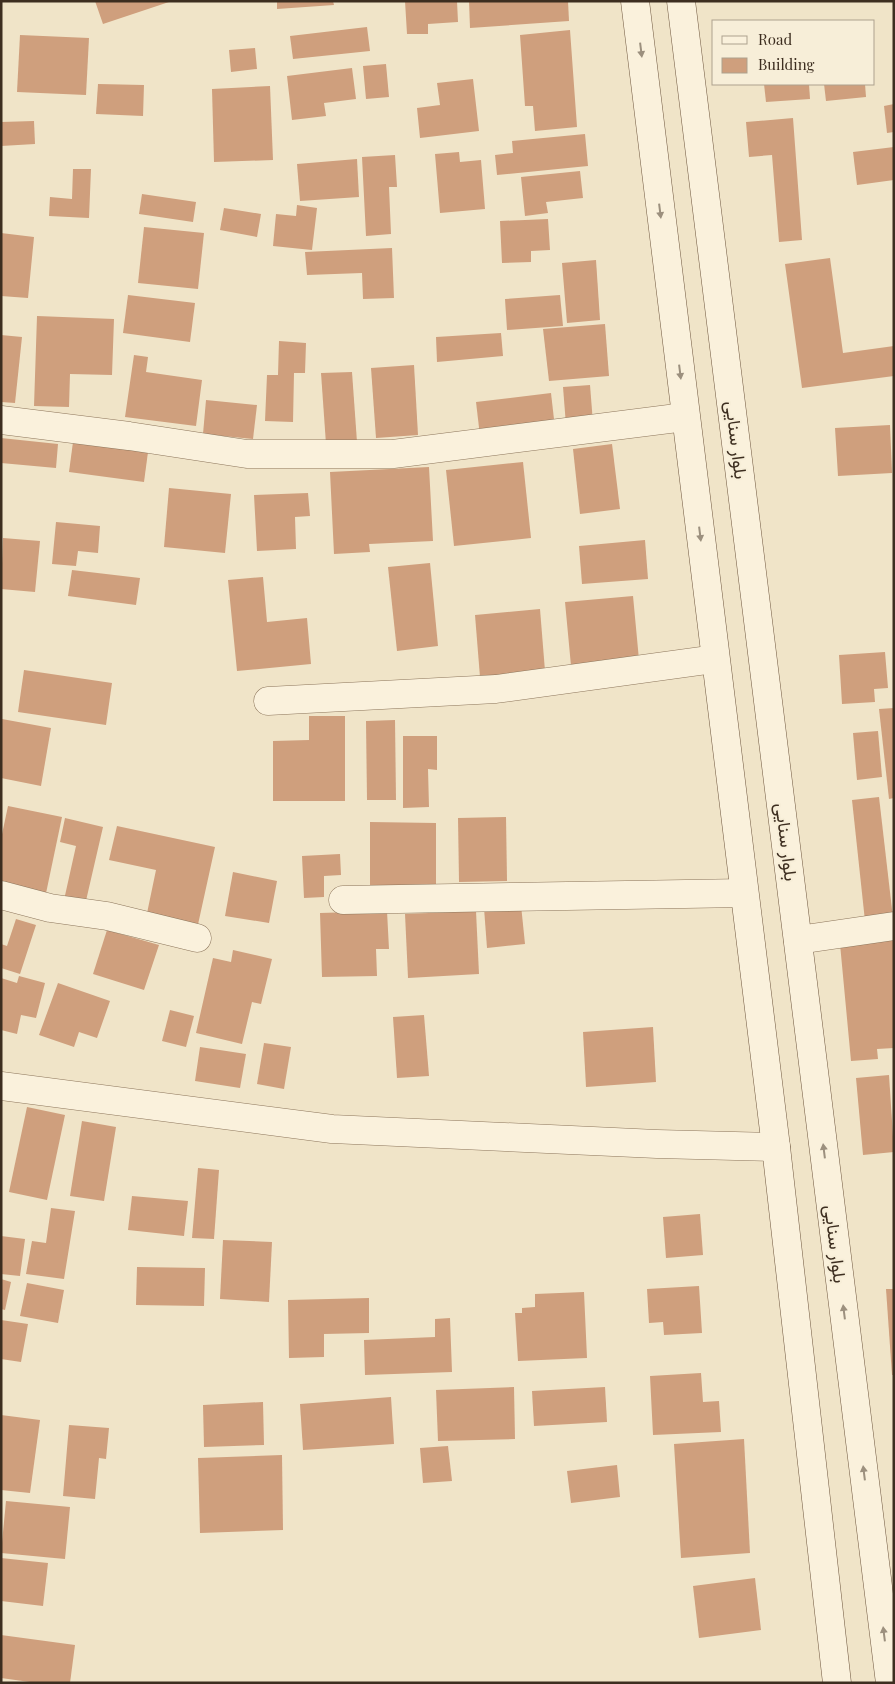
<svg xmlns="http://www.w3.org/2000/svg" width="895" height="1684" viewBox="0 0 895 1684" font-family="'Playfair Display',Vazirmatn,serif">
  <rect width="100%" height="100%" fill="#f0e4c8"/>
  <g fill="#cf9f7d">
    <path d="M95 1H169V2L103 24Z"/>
    <path d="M277 1H333L334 5 277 9Z"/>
    <path d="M405 1H457L458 22 428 24V34H407Z"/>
    <path d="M469 1H568L569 21 470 28Z"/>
    <path d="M367 27 370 51 293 59 290 36Z"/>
    <path d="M570 30 577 127 535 131 533 106H525L520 35Z"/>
    <path d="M20 35 89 38 86 95 17 92Z"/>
    <path d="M255 48 257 69 231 72 229 50Z"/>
    <path d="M386 64 389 97 366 99 363 66Z"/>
    <path d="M352 68 356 99 324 103 326 116 292 120 287 76Z"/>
    <path d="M473 79 479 131 420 138 417 108 440 105 437 83Z"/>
    <path d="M98 84 144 85 143 116 96 114Z"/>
    <path d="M764 84H809L810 99 766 102Z"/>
    <path d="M824 84H865L866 97 826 101Z"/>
    <path d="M270 86 273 160 214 162 212 89Z"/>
    <path d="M894 104V132L887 133 884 106Z"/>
    <path d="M793 118 802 240 779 242 772 155 749 157 746 122Z"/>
    <path d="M34 121 35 144 1 146V122Z"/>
    <path d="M585 134 588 166 497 175 495 155 513 153 512 141Z"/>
    <path d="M894 147V180L857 185 853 152Z"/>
    <path d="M459 152 460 162 481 160 485 209 440 213 435 154Z"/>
    <path d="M395 155 397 187H389L391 234 366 236 362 157Z"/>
    <path d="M357 159 359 197 300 201 297 164Z"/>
    <path d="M73 169H91L89 218 49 216 50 197 72 199Z"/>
    <path d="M580 171 583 198 546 202 548 213 525 216 521 177Z"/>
    <path d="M142 194 196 202 193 222 139 214Z"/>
    <path d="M297 205 317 208 312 250 273 246 276 214 296 216Z"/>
    <path d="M224 208 261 214 257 237 220 230Z"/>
    <path d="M548 219 550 250 531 251V262L502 263 500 221Z"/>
    <path d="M144 227 204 233 198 289 138 283Z"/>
    <path d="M1 233 34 237 28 298 1 296Z"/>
    <path d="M392 248 394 298 363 299 362 273 307 275 305 252Z"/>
    <path d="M830 258 843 353 894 346V376L802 388 785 264Z"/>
    <path d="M596 260 600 320 567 323 562 263Z"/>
    <path d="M128 295 195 303 190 342 123 333Z"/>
    <path d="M560 295 563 326 507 330 505 299Z"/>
    <path d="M37 316 114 319 112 375 70 374 69 407 34 406Z"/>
    <path d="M605 324 609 376 549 381 543 329Z"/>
    <path d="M501 333 503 356 437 362 436 337Z"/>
    <path d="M1 335 22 337 15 403 1 402Z"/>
    <path d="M279 341 306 343 305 373H294L293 422 265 421 267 375H278Z"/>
    <path d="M134 355 148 357 146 372 202 380 196 426 125 417Z"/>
    <path d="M414 365 418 435 376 438 371 368Z"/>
    <path d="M352 372 357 442 326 444 321 373Z"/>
    <path d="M590 385 593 423 566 425 563 387Z"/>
    <path d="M551 393 555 428 480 436 476 402Z"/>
    <path d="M206 400 257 405 253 439 203 434Z"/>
    <path d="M890 425 892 473 838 476 835 428Z"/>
    <path d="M1 438 58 444 56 468 1 463Z"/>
    <path d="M73 442 148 452 144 482 69 472Z"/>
    <path d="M612 444 620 509 580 514 573 449Z"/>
    <path d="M523 462 531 538 454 546 446 470Z"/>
    <path d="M429 467 433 541 369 544 370 552 334 554 330 472Z"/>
    <path d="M169 488 231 494 225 553 164 547Z"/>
    <path d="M308 493 310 516 295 517 296 549 257 551 254 495Z"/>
    <path d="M56 522 100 526 98 553 78 551 76 566 52 564Z"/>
    <path d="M3 538 40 541 35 592 1 589Z"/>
    <path d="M645 540 648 579 582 584 579 546Z"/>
    <path d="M430 563 438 646 397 651 388 567Z"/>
    <path d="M72 570 140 578 136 605 68 596Z"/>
    <path d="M263 577 267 622 307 618 311 664 237 671 228 580Z"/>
    <path d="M633 596 639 660 571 666 565 602Z"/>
    <path d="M540 609 545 671 480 677 475 615Z"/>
    <path d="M885 652 888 688 874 689 875 702 842 704 839 655Z"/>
    <path d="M24 670 112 683 106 725 18 712Z"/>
    <path d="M894 708V798L889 799 879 709Z"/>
    <path d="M309 716H345V801H273V741L309 740Z"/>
    <path d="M2 719 51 728 41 786 1 778Z"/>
    <path d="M395 720 396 800H367L366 721Z"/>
    <path d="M878 731 882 777 857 780 853 733Z"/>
    <path d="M403 736H437V770L428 769 429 807 403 808Z"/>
    <path d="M879 797 893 918 865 921 852 800Z"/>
    <path d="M8 806 62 817 45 898 1 889V839Z"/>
    <path d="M506 817 507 881 459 882 458 818Z"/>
    <path d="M65 818 103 827 85 905 64 900 76 846 60 842Z"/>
    <path d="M370 822 436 823V890L370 891Z"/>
    <path d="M117 826 215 847 197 929 146 918 156 870 109 860Z"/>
    <path d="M340 854 341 875 324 876V897L304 898 302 856Z"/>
    <path d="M233 872 277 881 269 923 225 916Z"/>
    <path d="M521 905 525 944 487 948 484 908Z"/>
    <path d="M387 911 389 949H376L377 976 322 977 320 913Z"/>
    <path d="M476 911 479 974 408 978 405 914Z"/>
    <path d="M16 919 36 925 20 974 1 968V944L7 946Z"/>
    <path d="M107 930 159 945 144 990 93 974Z"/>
    <path d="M894 940V1048L877 1049 878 1059 851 1061 840 944Z"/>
    <path d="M233 950 272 959 261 1004 252 1002 242 1044 196 1033 213 958 231 962Z"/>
    <path d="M19 976 45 983 36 1018 21 1015 17 1034 1 1030V978L17 983Z"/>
    <path d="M58 983 110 1001 97 1038 79 1032 74 1047 39 1035Z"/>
    <path d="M170 1010 194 1016 186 1047 162 1041Z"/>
    <path d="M424 1015 429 1076 397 1078 393 1017Z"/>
    <path d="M653 1027 656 1082 586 1087 583 1032Z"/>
    <path d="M264 1043 291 1047 284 1089 257 1084Z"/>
    <path d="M200 1047 246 1054 240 1088 195 1081Z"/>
    <path d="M889 1075 894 1152 863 1155 856 1078Z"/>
    <path d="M27 1107 65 1115 47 1200 9 1192Z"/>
    <path d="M82 1121 116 1127 104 1201 70 1196Z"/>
    <path d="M198 1168 219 1170 214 1239 192 1238Z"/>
    <path d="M132 1196 188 1201 184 1236 128 1230Z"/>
    <path d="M51 1208 75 1211 64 1279 26 1274 32 1241 46 1243Z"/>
    <path d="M700 1214 703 1255 666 1258 663 1217Z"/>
    <path d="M1 1236 25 1239 20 1276 1 1274Z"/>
    <path d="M223 1240 272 1242 269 1302 220 1299Z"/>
    <path d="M137 1267 205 1268 204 1306 136 1305Z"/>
    <path d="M1 1279 11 1282 5 1310 1 1309Z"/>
    <path d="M27 1283 64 1290 58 1323 20 1316Z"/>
    <path d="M699 1286 702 1333 664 1335 663 1322 649 1323 647 1289Z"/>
    <path d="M886 1289H894V1375H892Z"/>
    <path d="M584 1292 587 1358 518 1361 515 1313H522V1308L535 1307V1294Z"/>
    <path d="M369 1298V1333L324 1334V1357L289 1358 288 1300Z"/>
    <path d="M450 1318 452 1372 365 1375 364 1340 435 1337V1319Z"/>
    <path d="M1 1320 28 1324 21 1362 1 1359Z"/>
    <path d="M701 1373 703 1402 719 1401 721 1432 653 1435 650 1376Z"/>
    <path d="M514 1387 515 1439 438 1441 436 1390Z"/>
    <path d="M605 1387 607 1422 534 1426 532 1391Z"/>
    <path d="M391 1397 394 1444 303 1450 300 1404Z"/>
    <path d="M263 1402 264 1445 204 1447 203 1405Z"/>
    <path d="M1 1415 40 1420 30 1493 1 1490Z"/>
    <path d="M69 1425 109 1428 106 1459 99 1458 95 1499 63 1496Z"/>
    <path d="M744 1439 750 1553 681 1558 674 1444Z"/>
    <path d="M448 1446 452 1481 423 1483 420 1448Z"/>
    <path d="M282 1455 283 1530 200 1533 198 1458Z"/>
    <path d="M617 1465 620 1497 571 1503 567 1471Z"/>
    <path d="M6 1501 70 1507 65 1559 1 1553Z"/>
    <path d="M1 1558 48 1563 43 1606 1 1601Z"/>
    <path d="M755 1578 761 1630 699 1638 693 1586Z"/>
    <path d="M1 1635 75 1645 70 1683H37L1 1678Z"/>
  </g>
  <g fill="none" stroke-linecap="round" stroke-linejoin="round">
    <defs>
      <g id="minor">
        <path d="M1 420 129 436 247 454H393L685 417"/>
        <path d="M268 701 496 689 715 659"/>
        <path d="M1 895 50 908 107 916 197 938"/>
        <path d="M343 900 744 893"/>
        <path d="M798 940 894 926"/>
        <path d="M1 1086 332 1129 657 1144 776 1147"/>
      </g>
      <g id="secondary">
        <path d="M635 1 776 1147 837 1683"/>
        <path d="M681 1 890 1683"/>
      </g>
    </defs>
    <use href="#minor" stroke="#8d765c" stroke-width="29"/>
    <use href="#secondary" stroke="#6f573f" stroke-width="29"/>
    <use href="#minor" stroke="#faf1dc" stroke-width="28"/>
    <use href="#secondary" stroke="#faf1dc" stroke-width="28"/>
  </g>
  <defs><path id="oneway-solid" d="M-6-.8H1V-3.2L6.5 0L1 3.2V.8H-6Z" transform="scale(1.25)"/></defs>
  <g fill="#9c907e">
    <use href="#oneway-solid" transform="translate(641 50) rotate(83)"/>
    <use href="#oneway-solid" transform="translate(660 211) rotate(83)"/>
    <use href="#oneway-solid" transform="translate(680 372) rotate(83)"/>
    <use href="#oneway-solid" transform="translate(700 534) rotate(83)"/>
    <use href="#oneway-solid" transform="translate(824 1151) rotate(-97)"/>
    <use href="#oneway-solid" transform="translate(844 1312) rotate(-97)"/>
    <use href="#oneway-solid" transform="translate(864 1473) rotate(-97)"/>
    <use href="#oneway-solid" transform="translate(884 1634) rotate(-97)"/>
  </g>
  <g text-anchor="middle" stroke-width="4" stroke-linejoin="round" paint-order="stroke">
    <g font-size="18" fill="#3d2e20" stroke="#f7eed8">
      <text transform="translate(736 440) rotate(83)" y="6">بلوار سنایی</text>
      <text transform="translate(786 842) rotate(83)" y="6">بلوار سنایی</text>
      <text transform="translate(835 1244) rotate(83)" y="6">بلوار سنایی</text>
    </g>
  </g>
  <rect width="895" height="1684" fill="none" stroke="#3d2e20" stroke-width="5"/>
  <rect x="712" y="20" width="162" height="65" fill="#f7eed8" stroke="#ada18e"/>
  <rect x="722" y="36" width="25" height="8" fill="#faf1dc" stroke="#ada18e"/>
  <text x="758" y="45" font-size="15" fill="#3d2e20">Road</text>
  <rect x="722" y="58" width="25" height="15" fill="#cf9f7d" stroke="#ada18e"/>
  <text x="758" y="70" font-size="15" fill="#3d2e20">Building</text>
</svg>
